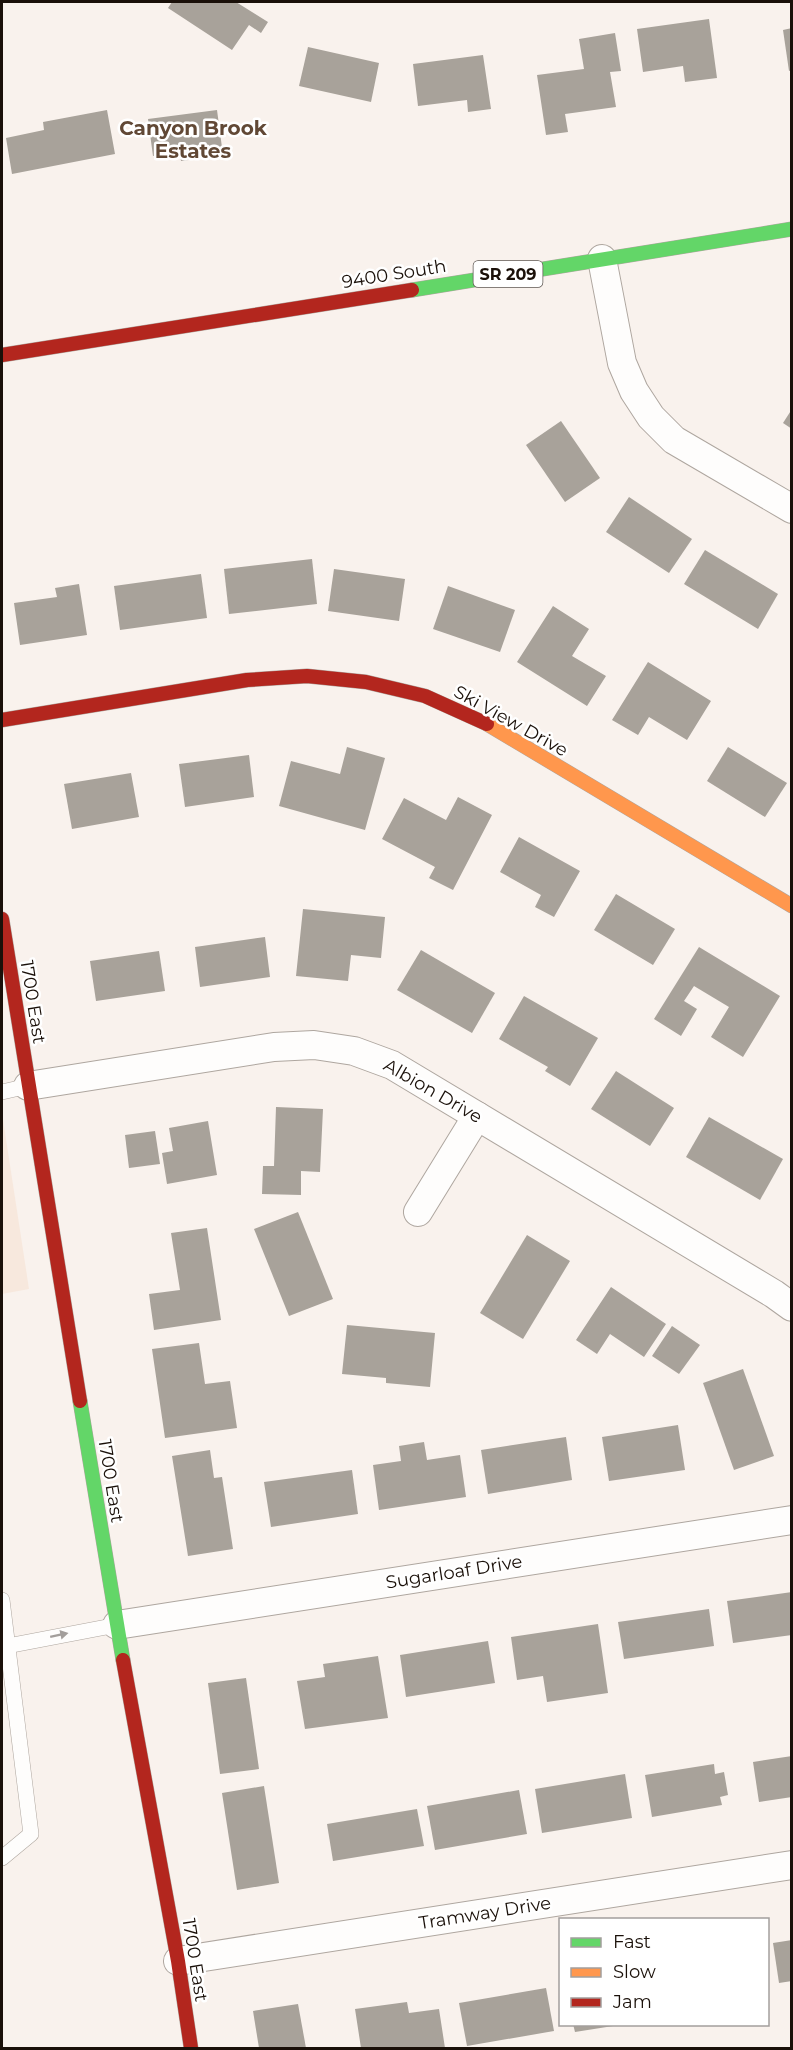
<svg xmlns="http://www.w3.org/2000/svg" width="793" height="2050" viewBox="0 0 793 2050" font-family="Montserrat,sans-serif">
  <rect width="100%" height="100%" fill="#f9f2ed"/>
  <path fill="#f7e8dd" d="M2 1113 29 1289 2 1294Z"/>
  <g fill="#a8a29a">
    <path d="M172 2H236L268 22 261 33 249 25 232 50 168 8Z"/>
    <path d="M709 19 717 78 685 82 683 66 643 72 637 29Z"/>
    <path d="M792 28V70L789 71 783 30Z"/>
    <path d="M615 33 621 71 610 72 616 107 565 114 568 132 546 135 537 75 584 69 579 39Z"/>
    <path d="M308 47 379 63 371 102 299 86Z"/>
    <path d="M483 55 491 109 468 112 467 100 418 106 413 64Z"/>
    <path d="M107 110 115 154 12 174 6 138 44 130 43 122Z"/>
    <path d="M217 110 223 155 181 161 180 153 153 156 148 119Z"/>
    <path d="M792 409V429L783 423Z"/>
    <path d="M561 421 600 478 565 502 526 445Z"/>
    <path d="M629 497 692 539 669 573 606 532Z"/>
    <path d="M705 550 778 594 758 629 684 584Z"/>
    <path d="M312 559 317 604 229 614 224 569Z"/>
    <path d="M334 569 405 579 399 621 328 611Z"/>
    <path d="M201 574 207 618 120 630 114 586Z"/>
    <path d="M79 584 87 635 20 645 14 603 57 597 55 588Z"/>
    <path d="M448 586 515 610 500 652 433 629Z"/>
    <path d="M553 606 589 629 572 656 606 676 587 706 517 662Z"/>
    <path d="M648 662 711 701 687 740 649 717 638 735 612 720Z"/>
    <path d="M347 747 385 758 365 830 279 806 291 761 340 774Z"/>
    <path d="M728 747 787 783 765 817 707 781Z"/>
    <path d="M249 755 254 797 185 807 179 764Z"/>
    <path d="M131 773 139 817 72 829 64 784Z"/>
    <path d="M458 797 492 815 453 890 429 878 435 867 382 839 404 798 446 820Z"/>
    <path d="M519 837 580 871 554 917 535 907 541 895 500 872Z"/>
    <path d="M616 894 675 929 653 965 594 930Z"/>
    <path d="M303 909 385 917 381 958 351 955 348 981 296 976Z"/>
    <path d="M265 937 270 977 200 987 195 947Z"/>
    <path d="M699 947 780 996 743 1057 711 1037 729 1007 694 986 684 1001 697 1009 681 1036 654 1019Z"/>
    <path d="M421 950 495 993 472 1033 397 990Z"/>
    <path d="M159 951 165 991 96 1001 90 961Z"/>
    <path d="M524 996 598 1038 570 1086 545 1071 548 1067 499 1039Z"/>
    <path d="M616 1071 674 1108 650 1146 591 1109Z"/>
    <path d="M276 1107 323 1109 320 1172 301 1171V1195L262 1194 263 1166H274Z"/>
    <path d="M709 1117 783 1159 760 1200 686 1157Z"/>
    <path d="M208 1121 217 1175 167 1184 162 1153 173 1151 169 1128Z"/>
    <path d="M155 1131 160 1164 129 1168 125 1135Z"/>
    <path d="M298 1212 333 1299 289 1316 254 1229Z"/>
    <path d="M207 1228 221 1320 154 1330 149 1294 180 1290 171 1233Z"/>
    <path d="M527 1235 570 1261 523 1339 480 1313Z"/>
    <path d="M611 1287 666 1324 644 1357 610 1334 597 1354 576 1340Z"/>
    <path d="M347 1325 435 1333 430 1387 386 1383V1378L342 1374Z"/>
    <path d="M672 1326 700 1345 679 1374 652 1356Z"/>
    <path d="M199 1343 205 1384 230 1381 237 1428 165 1438 152 1349Z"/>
    <path d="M743 1369 774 1456 734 1470 703 1383Z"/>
    <path d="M678 1425 685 1470 609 1481 602 1437Z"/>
    <path d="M566 1437 572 1480 488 1494 481 1450Z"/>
    <path d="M424 1442 427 1460 460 1455 466 1497 379 1510 373 1465 401 1461 399 1446Z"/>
    <path d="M210 1450 214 1478 222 1477 233 1549 188 1556 172 1456Z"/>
    <path d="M352 1470 358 1514 271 1527 264 1482Z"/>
    <path d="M792 1592V1635L733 1643 727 1601Z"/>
    <path d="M709 1609 714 1646 624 1659 618 1622Z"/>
    <path d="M598 1624 608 1693 547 1702 543 1676 517 1680 511 1637Z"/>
    <path d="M488 1641 495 1683 406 1697 400 1655Z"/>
    <path d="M378 1656 388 1718 305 1729 297 1681 325 1677 323 1664Z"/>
    <path d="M246 1678 259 1769 220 1774 208 1683Z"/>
    <path d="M792 1756V1797L759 1802 753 1762Z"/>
    <path d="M714 1764 715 1774 724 1772 728 1795 720 1797 722 1805 652 1817 645 1775Z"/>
    <path d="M625 1774 632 1818 542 1833 535 1789Z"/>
    <path d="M264 1786 279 1883 237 1890 222 1793Z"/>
    <path d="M519 1790 527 1834 435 1850 427 1806Z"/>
    <path d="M417 1809 424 1846 333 1861 327 1824Z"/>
    <path d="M792 1940V1981L779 1983 773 1943Z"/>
    <path d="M546 1988 554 2031 467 2046 459 2003Z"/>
    <path d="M407 2002 409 2013 439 2009 445 2048H361L355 2009Z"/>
    <path d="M298 2004 306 2048H259L253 2011Z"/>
    <path d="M573 2024H613V2026L575 2032Z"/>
  </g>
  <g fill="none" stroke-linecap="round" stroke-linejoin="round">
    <defs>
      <g id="lane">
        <path d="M2 1092 28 1086"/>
        <path d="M2 1600 31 1834 2 1858"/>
        <path d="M2 1647 117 1625"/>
      </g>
      <g id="street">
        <path d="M602 259 622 363 634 391 651 417 674 440 792 509"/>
        <path d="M28 1086 274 1047 314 1045 354 1051 392 1065 774 1294 792 1307"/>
        <path d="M418 1212 477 1116"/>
        <path d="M117 1625 792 1520"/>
        <path d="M178 1961 792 1865"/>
      </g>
      <g id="fast">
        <path d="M412 290 792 229"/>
        <path d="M80 1401 123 1660"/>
      </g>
      <path id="slow" d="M487 724 792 906"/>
      <g id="jam">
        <path d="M2 355 412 290"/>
        <path d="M2 720 247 680 307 676 366 682 425 696 487 724"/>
        <path d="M2 919 80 1401"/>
        <path d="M123 1660 178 1961 191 2048"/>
      </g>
    </defs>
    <use href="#lane" stroke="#aea69f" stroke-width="16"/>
    <use href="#street" stroke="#aea69f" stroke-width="30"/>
    <use href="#fast" stroke="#aea69f" stroke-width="15"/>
    <use href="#slow" stroke="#aea69f" stroke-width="15"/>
    <use href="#jam" stroke="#aea69f" stroke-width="15"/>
    <use href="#lane" stroke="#fefdfc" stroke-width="15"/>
    <use href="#street" stroke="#fefdfc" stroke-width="28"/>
    <use href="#fast" stroke="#63d668" stroke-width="14"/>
    <use href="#slow" stroke="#ff974d" stroke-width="14"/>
    <use href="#jam" stroke="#b3261e" stroke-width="14"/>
  </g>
  <defs><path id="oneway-solid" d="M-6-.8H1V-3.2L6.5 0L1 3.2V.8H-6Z" transform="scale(1.5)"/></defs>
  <use fill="#a39e9b" href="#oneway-solid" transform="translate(59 1635) rotate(-12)"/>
  <g text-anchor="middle" stroke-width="5" stroke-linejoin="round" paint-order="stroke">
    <rect fill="#fff" stroke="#5f5853" stroke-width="1.5" x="473.5" y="261" width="69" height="26" rx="4.5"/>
    <g font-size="16" font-weight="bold" fill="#1a1009">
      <text x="508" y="280">SR 209</text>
    </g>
    <g font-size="18" fill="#1a1009" stroke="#fff">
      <text transform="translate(394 274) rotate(-9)" y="6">9400 South</text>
      <text transform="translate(511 721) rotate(29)" y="6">Ski View Drive</text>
      <text transform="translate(33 1002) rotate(81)" y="6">1700 East</text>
      <text transform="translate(433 1091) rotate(30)" y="6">Albion Drive</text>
      <text transform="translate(111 1481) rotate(81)" y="6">1700 East</text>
      <text transform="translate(454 1572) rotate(-9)" y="6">Sugarloaf Drive</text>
      <text transform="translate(485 1913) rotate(-9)" y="6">Tramway Drive</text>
      <text transform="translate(195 1960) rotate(81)" y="6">1700 East</text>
    </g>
    <g font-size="20" font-weight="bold" fill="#614835" stroke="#fff">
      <text x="193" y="135">Canyon Brook<tspan x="193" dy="23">Estates</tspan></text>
    </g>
  </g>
  <rect width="793" height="2050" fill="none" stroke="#1a1009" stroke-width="6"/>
  <rect x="559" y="1918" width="210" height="108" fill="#ffffff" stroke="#a39f9d" stroke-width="1.5"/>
  <rect x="571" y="1938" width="30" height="9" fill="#63d668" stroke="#a39f9d" stroke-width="1.5"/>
  <text x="613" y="1948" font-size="18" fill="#1a1009">Fast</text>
  <rect x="571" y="1968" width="30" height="9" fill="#ff974d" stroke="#a39f9d" stroke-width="1.5"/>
  <text x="613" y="1978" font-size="18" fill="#1a1009">Slow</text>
  <rect x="571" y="1998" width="30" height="9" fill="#b3261e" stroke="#a39f9d" stroke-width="1.5"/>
  <text x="613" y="2008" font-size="18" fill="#1a1009">Jam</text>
</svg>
